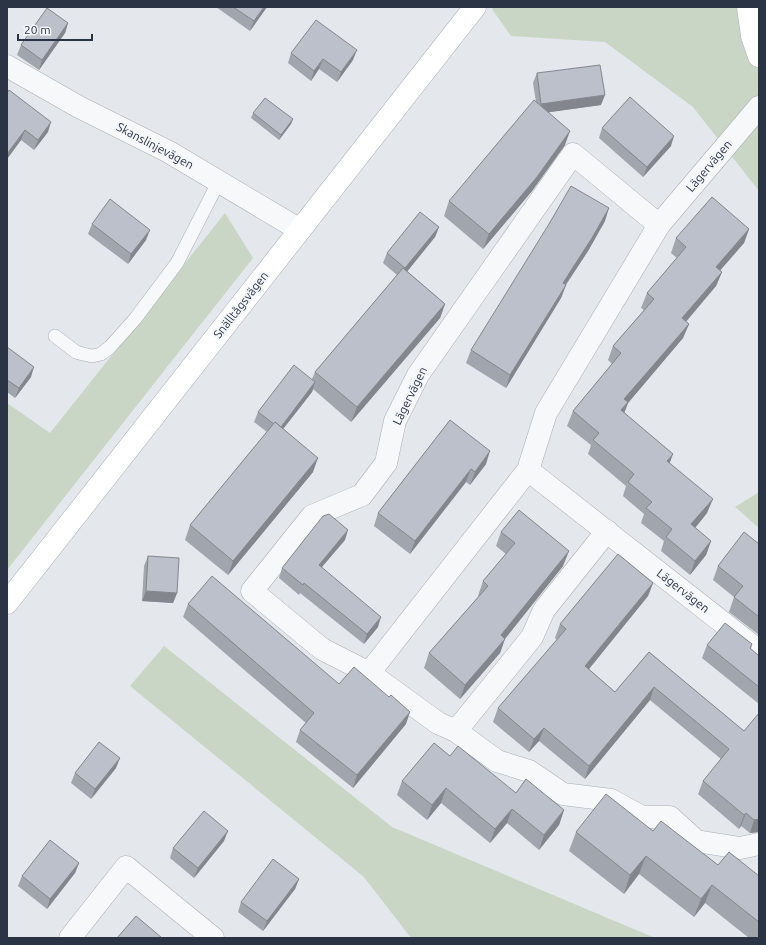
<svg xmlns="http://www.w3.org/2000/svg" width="766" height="945" viewBox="0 0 766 945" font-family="Ubuntu,sans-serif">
  <rect width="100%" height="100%" fill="#e4e7ec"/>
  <g fill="#c9d6c5">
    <path d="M494 7H759V191L693 107 605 42 511 36 492 9Z"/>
    <path d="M225 213 253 258 7 570V403L50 433Z"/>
    <path d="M759 492V528L735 507Z"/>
    <path d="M164 646 392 827 655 938H411L364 877 130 686Z"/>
  </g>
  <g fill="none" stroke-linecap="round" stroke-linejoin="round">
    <defs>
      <path id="lane" d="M55 336 76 352 83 354 92 356 101 354 110 347 135 319 177 263 219 181"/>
      <g id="street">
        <path d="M7 66 79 107 169 152 300 230"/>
        <path d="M759 107 659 225 546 413 528 470 759 651"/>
        <path d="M659 225 573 154 418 375 395 421 386 463 362 495 312 516 252 591 322 649 369 673 438 723 456 731 497 761 529 771 563 794 611 800 642 817H670L696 841 740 848 759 844"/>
        <path d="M369 673 528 470"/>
        <path d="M456 731 532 637 544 610 607 531"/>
        <path d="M70 938 126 867 213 938"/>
      </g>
      <g id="secondary">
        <path d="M748 7 752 36 759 56"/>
        <path d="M7 603 475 7"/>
      </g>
    </defs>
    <use href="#lane" stroke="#a9aeb7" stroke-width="14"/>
    <use href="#street" stroke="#a9aeb7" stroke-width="23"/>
    <use href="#secondary" stroke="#a9aeb7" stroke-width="23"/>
    <use href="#lane" stroke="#f7f8fa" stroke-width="13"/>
    <use href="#street" stroke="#f7f8fa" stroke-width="22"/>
    <use href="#secondary" stroke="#fff" stroke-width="22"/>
  </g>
  <g fill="#a1a5ae">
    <path d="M216 7H267L250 31Z"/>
    <path d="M68 23 65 33 39 70 17 55 21 45Z"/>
    <path d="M291 53 353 60 337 82 319 69 311 81 288 63Z"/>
    <path d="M537 73 601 105 548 112 565 145 532 191 483 249 444 216 449 201 536 102 533 83Z"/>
    <path d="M7 93 48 132 34 150 21 140 7 159Z"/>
    <path d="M253 113 293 119 291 124 279 140 251 118Z"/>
    <path d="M602 128 671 146 643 177 599 138Z"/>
    <path d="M605 221 588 251 566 285 561 298 506 388 466 363 471 350Z"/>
    <path d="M92 224 146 240 128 264 88 234Z"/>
    <path d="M439 227 435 237 407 271 445 304 440 318 351 422 313 389 312 392 283 429 313 472 228 575 185 540 190 525 267 432 254 422 258 412 312 379 315 372 397 275 383 263 387 253Z"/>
    <path d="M749 229 744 243 720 270 722 272 716 286 686 322 689 324 683 338 628 403 624 413 670 463 707 513 695 528 711 541 706 555 690 575 661 551 664 541 641 523 644 514 623 496 626 486 588 454 591 445 567 426 573 411 612 364 608 360 613 346 644 310 641 308 647 293 677 258 671 253 676 238Z"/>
    <path d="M7 347 31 377 15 398 7 392Z"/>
    <path d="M450 420 486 464 470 485 466 482 410 554 374 526 378 513Z"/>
    <path d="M501 532 563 566 505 638 500 653 460 699 424 668 429 653 479 596H478L483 581 506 554 496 546Z"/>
    <path d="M345 540 321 568 378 627 364 644 300 593 299 595 279 578 282 568Z"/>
    <path d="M759 544V635L729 612 734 597 713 580 718 566Z"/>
    <path d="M148 556 177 593 173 603 142 601 144 566Z"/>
    <path d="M653 583 648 596 589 669 615 692 649 652 744 731 759 832 750 833 741 826 739 829 698 794 703 781 721 759 650 700 585 779 539 741 529 752 493 722 498 708 557 640 555 638 560 624Z"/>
    <path d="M188 604 339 684 406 724 353 788 296 742 300 730 306 723 183 617Z"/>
    <path d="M752 644 751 649 759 656V704L702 658 707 645Z"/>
    <path d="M450 756 516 793 564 810 559 825 539 850 507 823 490 843 441 803 427 820 397 795 402 781Z"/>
    <path d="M116 768 91 799 71 783 75 773Z"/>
    <path d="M653 831 718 865 759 876V938H749L705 903 694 917 639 874 624 894 569 851 576 832Z"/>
    <path d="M224 841 194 878 170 858 173 848Z"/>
    <path d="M79 863 75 873 47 909 18 886 22 876Z"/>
    <path d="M299 879 295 889 263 931 238 912 241 902Z"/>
  </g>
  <g fill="#83868d">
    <path d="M264 7H267L250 31 254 21Z"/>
    <path d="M68 23 65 33 39 70 42 60Z"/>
    <path d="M357 50 353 60 337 82 341 72Z"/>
    <path d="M323 59 319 69 311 81 314 71Z"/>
    <path d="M605 95 601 105 537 114 541 104Z"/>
    <path d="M293 119 291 124 279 140 281 135Z"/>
    <path d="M51 122 48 132 34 150 38 140Z"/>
    <path d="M25 130 21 140 7 159V154Z"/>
    <path d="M570 131 565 145 532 191 483 249 489 234Z"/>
    <path d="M674 136 671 146 643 177 647 167Z"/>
    <path d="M609 208 605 221 588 251 558 296 563 283Z"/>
    <path d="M439 227 435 237 402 278 405 268Z"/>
    <path d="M749 229 744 243 711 281 716 267Z"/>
    <path d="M150 230 146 240 128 264 131 254Z"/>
    <path d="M722 272 716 286 676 333 682 318Z"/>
    <path d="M566 285 561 298 506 388 510 375Z"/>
    <path d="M445 304 440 318 351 422 357 407Z"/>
    <path d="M689 324 683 338 628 403 623 416 615 425 624 399Z"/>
    <path d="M34 367 31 377 15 398 19 388Z"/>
    <path d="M315 382 312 392 276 438 280 428Z"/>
    <path d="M490 451 486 464 470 485 475 472Z"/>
    <path d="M673 454 668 468 667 461Z"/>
    <path d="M318 458 313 472 228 575 233 561Z"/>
    <path d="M471 469 466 482 410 554 415 541Z"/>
    <path d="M713 499 707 513 686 539 691 524Z"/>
    <path d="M348 530 345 540 315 575 319 565Z"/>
    <path d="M711 541 706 555 690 575 695 561Z"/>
    <path d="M569 551 563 566 501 644 505 639 500 653 460 699 465 685 501 635Z"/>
    <path d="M653 583 648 596 580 680 585 666Z"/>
    <path d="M146 591 177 593 173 603 142 601Z"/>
    <path d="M381 617 378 627 364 644 367 634Z"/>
    <path d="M654 687 650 700 585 779 589 766Z"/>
    <path d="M410 712 406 724 353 788 357 775Z"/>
    <path d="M544 728 539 741 529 752 534 739Z"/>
    <path d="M120 758 116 768 91 799 95 789Z"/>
    <path d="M446 788 441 803 427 820 432 805Z"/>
    <path d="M512 809 507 823 490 843 495 829Z"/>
    <path d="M564 810 559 825 539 850 544 835Z"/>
    <path d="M746 813 741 826 739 829 744 815Z"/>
    <path d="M759 819V832L750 833 754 820Z"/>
    <path d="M228 831 224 841 194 878 198 868Z"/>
    <path d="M646 856 639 874 624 894 630 875Z"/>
    <path d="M79 863 75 873 47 909 50 899Z"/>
    <path d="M299 879 295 889 263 931 267 921Z"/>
    <path d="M712 885 705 903 694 917 701 899Z"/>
  </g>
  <g fill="#bbc0ca" stroke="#83868d">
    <path d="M233 7H264L254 21Z"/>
    <path d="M47 8 68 23 42 60 21 45Z"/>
    <path d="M316 20 357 50 341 72 323 59 314 71 291 53Z"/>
    <path d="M600 65 605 95 541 104 537 73Z"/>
    <path d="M9 90 51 122 38 140 25 130 7 154V121L8 120 7 119V93Z"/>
    <path d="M630 97 674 136 647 167 602 128Z"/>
    <path d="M265 98 293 119 281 135 253 113Z"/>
    <path d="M534 100 570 131 537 177 489 234 449 201Z"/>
    <path d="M571 186 609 208 592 238 563 283 566 285 510 375 471 350 549 224Z"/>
    <path d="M712 197 749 229 716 267 722 272 682 318 689 324 624 399 628 402 621 410 673 454 667 461 713 499 691 524 711 541 695 561 666 537 672 529 646 508 652 502 628 482 634 474 593 440 599 433 573 411 621 353 613 346 654 299 647 293 686 247 676 238Z"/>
    <path d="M110 199 150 230 131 254 92 224Z"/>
    <path d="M420 212 439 227 405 268 387 253Z"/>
    <path d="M403 268 445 304 357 407 315 372Z"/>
    <path d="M7 347 34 367 19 388 7 380Z"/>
    <path d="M294 365 315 382 281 427 275 422 274 424 258 412Z"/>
    <path d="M450 420 490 451 475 472 471 469 415 541 378 513Z"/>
    <path d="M275 422 318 458 233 561 190 525Z"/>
    <path d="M519 510 569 551 501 635 505 639 465 685 429 653 488 586 483 581 515 543 501 532Z"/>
    <path d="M329 514 348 530 319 565 381 617 367 634 304 583 303 585 282 568 323 516Z"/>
    <path d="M744 532 759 544V617L734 597 743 586 718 566Z"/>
    <path d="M618 554 653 583 585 666 615 692 649 652 744 731 759 713V819L754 820 746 813 744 815 703 781 729 749 654 687 589 766 544 728 534 739 498 708 566 629 560 624Z"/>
    <path d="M148 556 179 558 177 593 146 591Z"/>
    <path d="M212 576 339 684 354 667 389 697 391 695 410 712 357 775 300 730 314 713 188 604Z"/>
    <path d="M725 623 752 644 750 648 759 656V687L707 645Z"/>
    <path d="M99 742 120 758 95 789 75 773Z"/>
    <path d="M434 743 450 756 458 746 516 793 526 779 564 810 544 835 512 809 495 829 446 788 432 805 402 781Z"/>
    <path d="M606 794 653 831 661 821 718 865 729 852 759 876V922L712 885 701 899 646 856 630 875 576 832Z"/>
    <path d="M204 811 228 831 198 868 173 848Z"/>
    <path d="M50 840 79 863 50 899 22 876Z"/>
    <path d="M273 859 299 879 267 921 241 902Z"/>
    <path d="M136 916 162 938H117Z"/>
  </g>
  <g text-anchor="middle" stroke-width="4" stroke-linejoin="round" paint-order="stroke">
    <g font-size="12" fill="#2b3445" stroke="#f4f6f9">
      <text transform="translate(155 146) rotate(28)" y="4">Skanslinjevägen</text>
      <text transform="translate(709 166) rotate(-50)" y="4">Lägervägen</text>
      <text transform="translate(241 305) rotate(-52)" y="4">Snälltågsvägen</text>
      <text transform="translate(410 396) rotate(-64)" y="4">Lägervägen</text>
      <text transform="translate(683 591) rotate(38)" y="4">Lägervägen</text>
    </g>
  </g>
  <rect width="766" height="945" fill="none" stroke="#2b3445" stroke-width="16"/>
  <path d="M18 34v6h74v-6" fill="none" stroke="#2b3445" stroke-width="2"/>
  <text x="24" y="34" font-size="12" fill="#2b3445" stroke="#f4f6f9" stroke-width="3" paint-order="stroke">20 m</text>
</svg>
